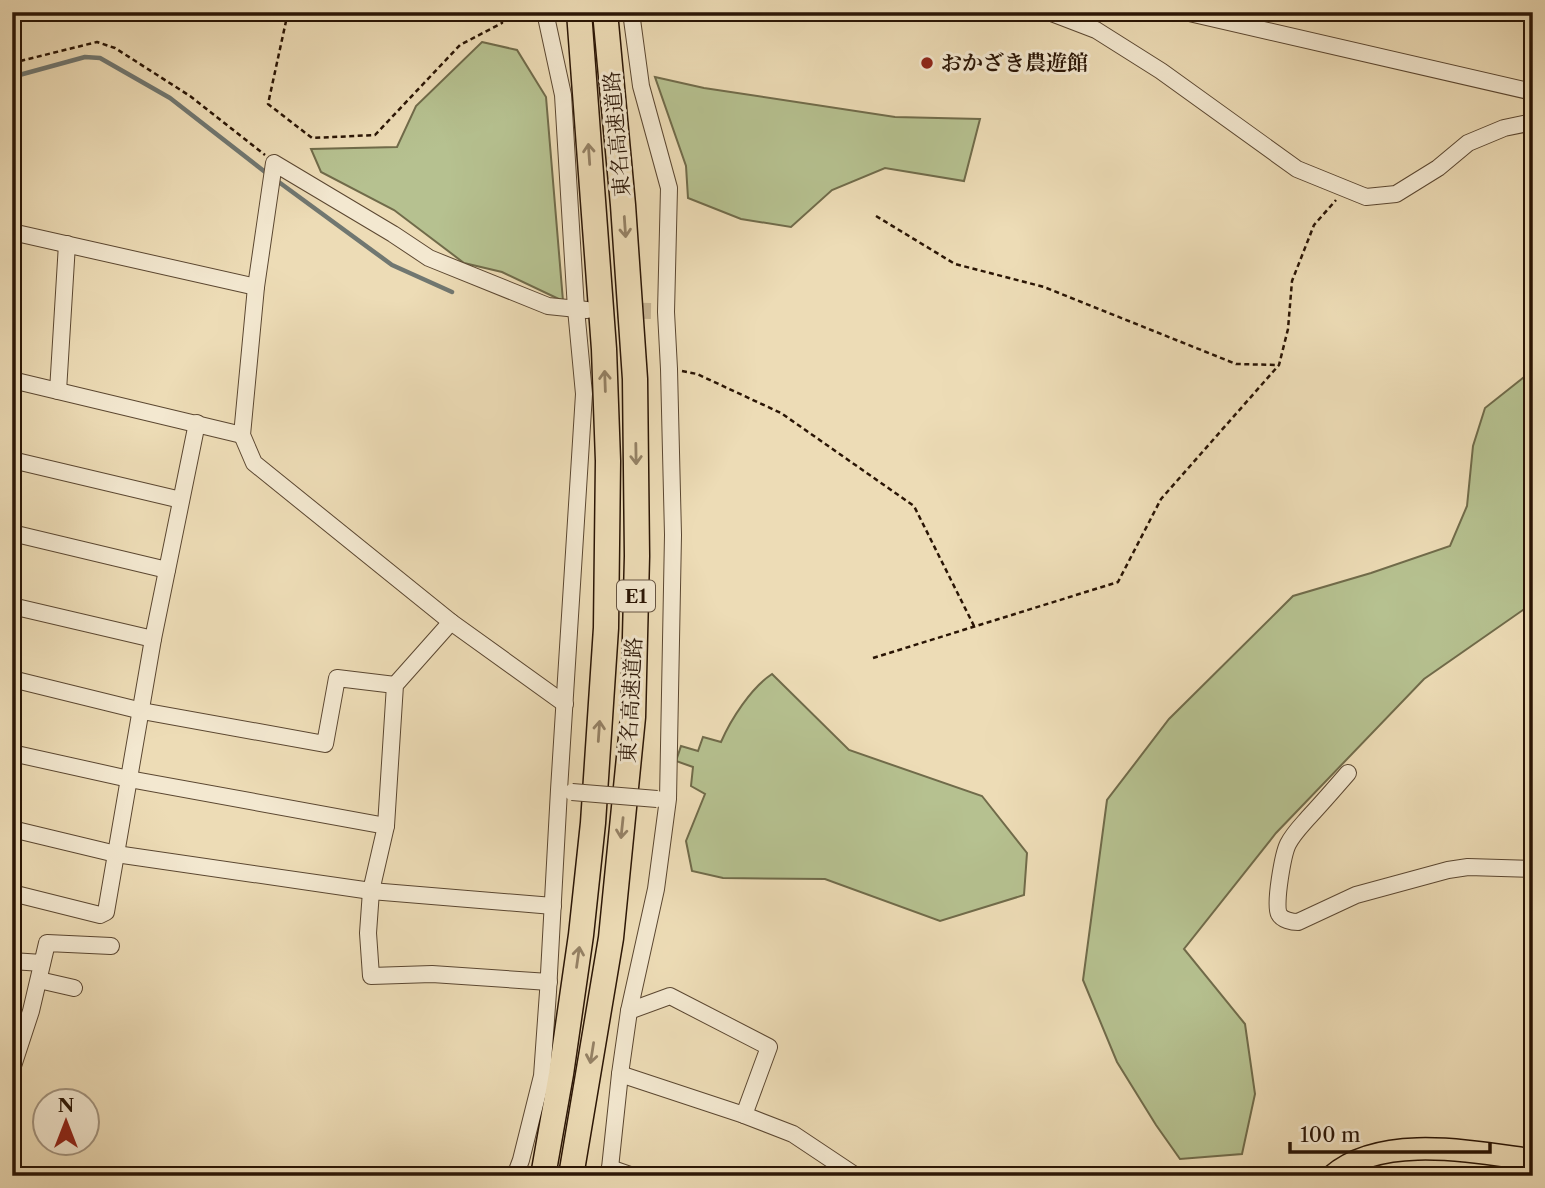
<svg xmlns="http://www.w3.org/2000/svg" width="1545" height="1188" viewBox="0 0 1545 1188" font-family="'Libre Caslon Text','Noto Serif JP',serif">
  <rect width="100%" height="100%" fill="#eddcb6"/>
  <filter id="stains"><feTurbulence type="fractalNoise" baseFrequency=".00286" numOctaves="4"/><feColorMatrix values="0 0 0 0 .2 0 0 0 0 .09 0 0 0 0 .02 0 0 0 .5 -.17"/></filter>
  <radialGradient id="worn" r=".72"><stop offset=".6" stop-color="#630" stop-opacity="0"/><stop offset="1" stop-color="#630" stop-opacity=".3"/></radialGradient>
  <g fill="#b6c190" stroke="#706b4a" stroke-width="2">
    <path d="M482 42 517 50 546 97 563 301 502 272 464 263 394 210 321 172 311 149 397 147 416 106Z"/>
    <path d="M655 77 704 88 895 117 980 119 964 181 885 168 832 190 791 227 741 219 688 198 686 166Z"/>
    <path d="M1533 370V603L1424 679 1276 833 1184 949 1245 1024 1255 1094 1242 1154 1180 1159 1156 1125 1117 1062 1083 980 1107 800 1169 719 1293 596 1371 573 1450 546 1467 506 1473 446 1485 408Z"/>
    <path d="M772 674 849 750 982 796 1027 853 1024 895 940 921 825 879 723 878 692 871 686 841 705 794 691 786 693 767 676 761 681 746 698 751 703 737 721 742C731 719 751 688 772 674Z"/>
  </g>
  <g fill="none" stroke-linecap="round" stroke-linejoin="round">
    <g stroke="#707771" stroke-width="4.5">
      <path d="M12 77 85 57 100 58 170 98 269 175"/>
      <path d="M276 180 392 265 452 292"/>
    </g>
    <path stroke="#c6b493" stroke-width="16" stroke-dasharray="16 8" stroke-linecap="butt" d="M593 310 651 311"/>
    <defs>
      <g id="minor">
        <path d="M1049 12 1096 30 1161 71 1297 169 1366 197 1396 194 1438 168 1468 143 1504 128 1533 122"/>
        <path d="M1185 12 1533 92"/>
        <path d="M12 232 256 287"/>
        <path d="M12 380 242 435"/>
        <path d="M58 391 67 244"/>
        <path d="M12 460 181 500"/>
        <path d="M12 533 167 570"/>
        <path d="M12 606 153 639"/>
        <path d="M12 679 142 711 325 744 337 678 395 685"/>
        <path d="M565 704 451 622 254 463 242 435 256 287 274 163 393 234 429 258 548 306 587 310"/>
        <path d="M12 753 129 779 386 826"/>
        <path d="M1348 773C1335 788 1322 803 1308 818 1301 826 1293 834 1288 844 1283 854 1274 905 1279 914 1282 920 1292 922 1298 922L1356 895 1448 870 1468 867 1533 869"/>
        <path d="M12 829 116 854 371 891 386 826 395 685 451 622"/>
        <path d="M12 893 100 915 106 912 153 639 197 423"/>
        <path d="M12 961 42 963"/>
        <path d="M39 980 74 988"/>
        <path d="M549 982 432 974 371 976 368 933 371 891 553 906"/>
        <path d="M629 1011 670 996 769 1047 744 1115"/>
        <path d="M12 1069 31 1011 47 943 111 946"/>
        <path d="M620 1074 744 1115 793 1134 856 1176"/>
        <path d="M610 1168 633 1176"/>
        <path d="M515 1176 521 1160 542 1076 548 992 559 790 584 394 576 309 563 95 545 12"/>
        <path d="M608 1176 610 1168 620 1074 629 1011 656 889 668 799 673 535 669 369 666 312 669 188 641 86 631 12"/>
      </g>
      <path id="major" d="M1332 1176C1382 1133 1473 1152 1533 1160"/>
      <g id="highway">
        <path d="M543 1176 561 1074 581 935 593 823 606 628 608 461 604 349 579 12"/>
        <path d="M571 1176 611 938 633 717 637 556 635 379 623 205 605 12"/>
      </g>
    </defs>
    <use href="#minor" stroke="#5b4731" stroke-width="18"/>
    <use href="#major" stroke="#2a1505" stroke-width="24"/>
    <use href="#highway" stroke="#2a1505" stroke-width="27"/>
    <g stroke="#2a1505" stroke-width="2.5" stroke-dasharray="5 3.5" stroke-linecap="butt">
      <path d="M288 12 268 104 312 138 375 135 460 45 502 23 501 12"/>
      <path d="M12 63 97 42 115 48 190 96 265 155"/>
      <path d="M876 216 955 264 1044 287 1236 364 1279 365"/>
      <path d="M682 371 697 374 781 413 914 506 975 628"/>
      <path d="M873 658 1118 582 1161 499 1279 365 1288 329 1292 281 1314 225 1336 200"/>
    </g>
    <use href="#minor" stroke="#f3e8d0" stroke-width="16"/>
    <use href="#major" stroke="#eddcb6" stroke-width="21"/>
    <use href="#highway" stroke="#eddcb6" stroke-width="24"/>
    <defs>
      <path id="minor-bridge" d="M572 792 657 799"/>
    </defs>
    <use href="#minor-bridge" stroke="#5b4731" stroke-width="18" stroke-linecap="butt"/>
    <use href="#minor-bridge" stroke="#f3e8d0" stroke-width="16"/>
  </g>
  <defs><path id="oneway-shaft" d="M-6 0H5M1.5-3L5.5 0L1.5 3" fill="none" stroke-width="1.6" stroke-linecap="round" stroke-linejoin="round" transform="scale(1.75)"/></defs>
  <g stroke="#958266">
    <use href="#oneway-shaft" transform="translate(589 154) rotate(-94)"/>
    <use href="#oneway-shaft" transform="translate(625 227) rotate(86)"/>
    <use href="#oneway-shaft" transform="translate(605 381) rotate(-92)"/>
    <use href="#oneway-shaft" transform="translate(636 454) rotate(89)"/>
    <use href="#oneway-shaft" transform="translate(599 731) rotate(-86)"/>
    <use href="#oneway-shaft" transform="translate(622 828) rotate(96)"/>
    <use href="#oneway-shaft" transform="translate(578 957) rotate(-82)"/>
    <use href="#oneway-shaft" transform="translate(592 1053) rotate(99)"/>
  </g>
  <circle fill="#8f2418" stroke="#f3e8d0" stroke-width="2.5" cx="927" cy="63" r="7"/>
  <g text-anchor="middle" stroke-width="6" stroke-linejoin="round" paint-order="stroke">
    <rect fill="#f3e8d0" stroke="#665442" stroke-width="2" x="617" y="580.5" width="38" height="31" rx="5"/>
    <g font-size="19" font-weight="bold" fill="#2a1505">
      <text x="636" y="603">E1</text>
    </g>
    <g font-size="21" font-weight="bold" fill="#2a1505" stroke="#f3e8d0" text-anchor="start">
      <text x="941" y="70">おかざき農遊館</text>
    </g>
    <g font-size="21" fill="#2a1505" stroke="#f3e8d0">
      <text transform="translate(617 134) rotate(-95)" y="7">東名高速道路</text>
      <text transform="translate(631 700) rotate(-87)" y="7">東名高速道路</text>
    </g>
  </g>
  <rect width="1545" height="1188" fill="none" stroke="#eddcb6" stroke-width="42"/>
  <rect x="14" y="14" width="1517" height="1160" fill="none" stroke="#2a1505" stroke-width="3.5"/>
  <rect x="21" y="21" width="1503" height="1146" fill="none" stroke="#2a1505" stroke-width="2"/>
  <g transform="translate(66 1122)"><circle r="33" fill="#f3e8d0" stroke="#a3947f" stroke-width="2"/>
  <path d="M0-5L12 26L0 18L-12 26Z" fill="#8f2418"/>
  <text y="-10" font-size="19" font-weight="bold" text-anchor="middle" fill="#2a1505">N</text>
  </g>
  <path d="M1290 1142v10h200v-10" fill="none" stroke="#2a1505" stroke-width="3.5"/>
  <text x="1300" y="1142" font-size="21" fill="#2a1505" stroke="#f3e8d0" stroke-width="5" paint-order="stroke">100 m</text>
  <rect width="100%" height="100%" filter="url(#stains)"/>
  <rect width="100%" height="100%" fill="url(#worn)"/>
</svg>
